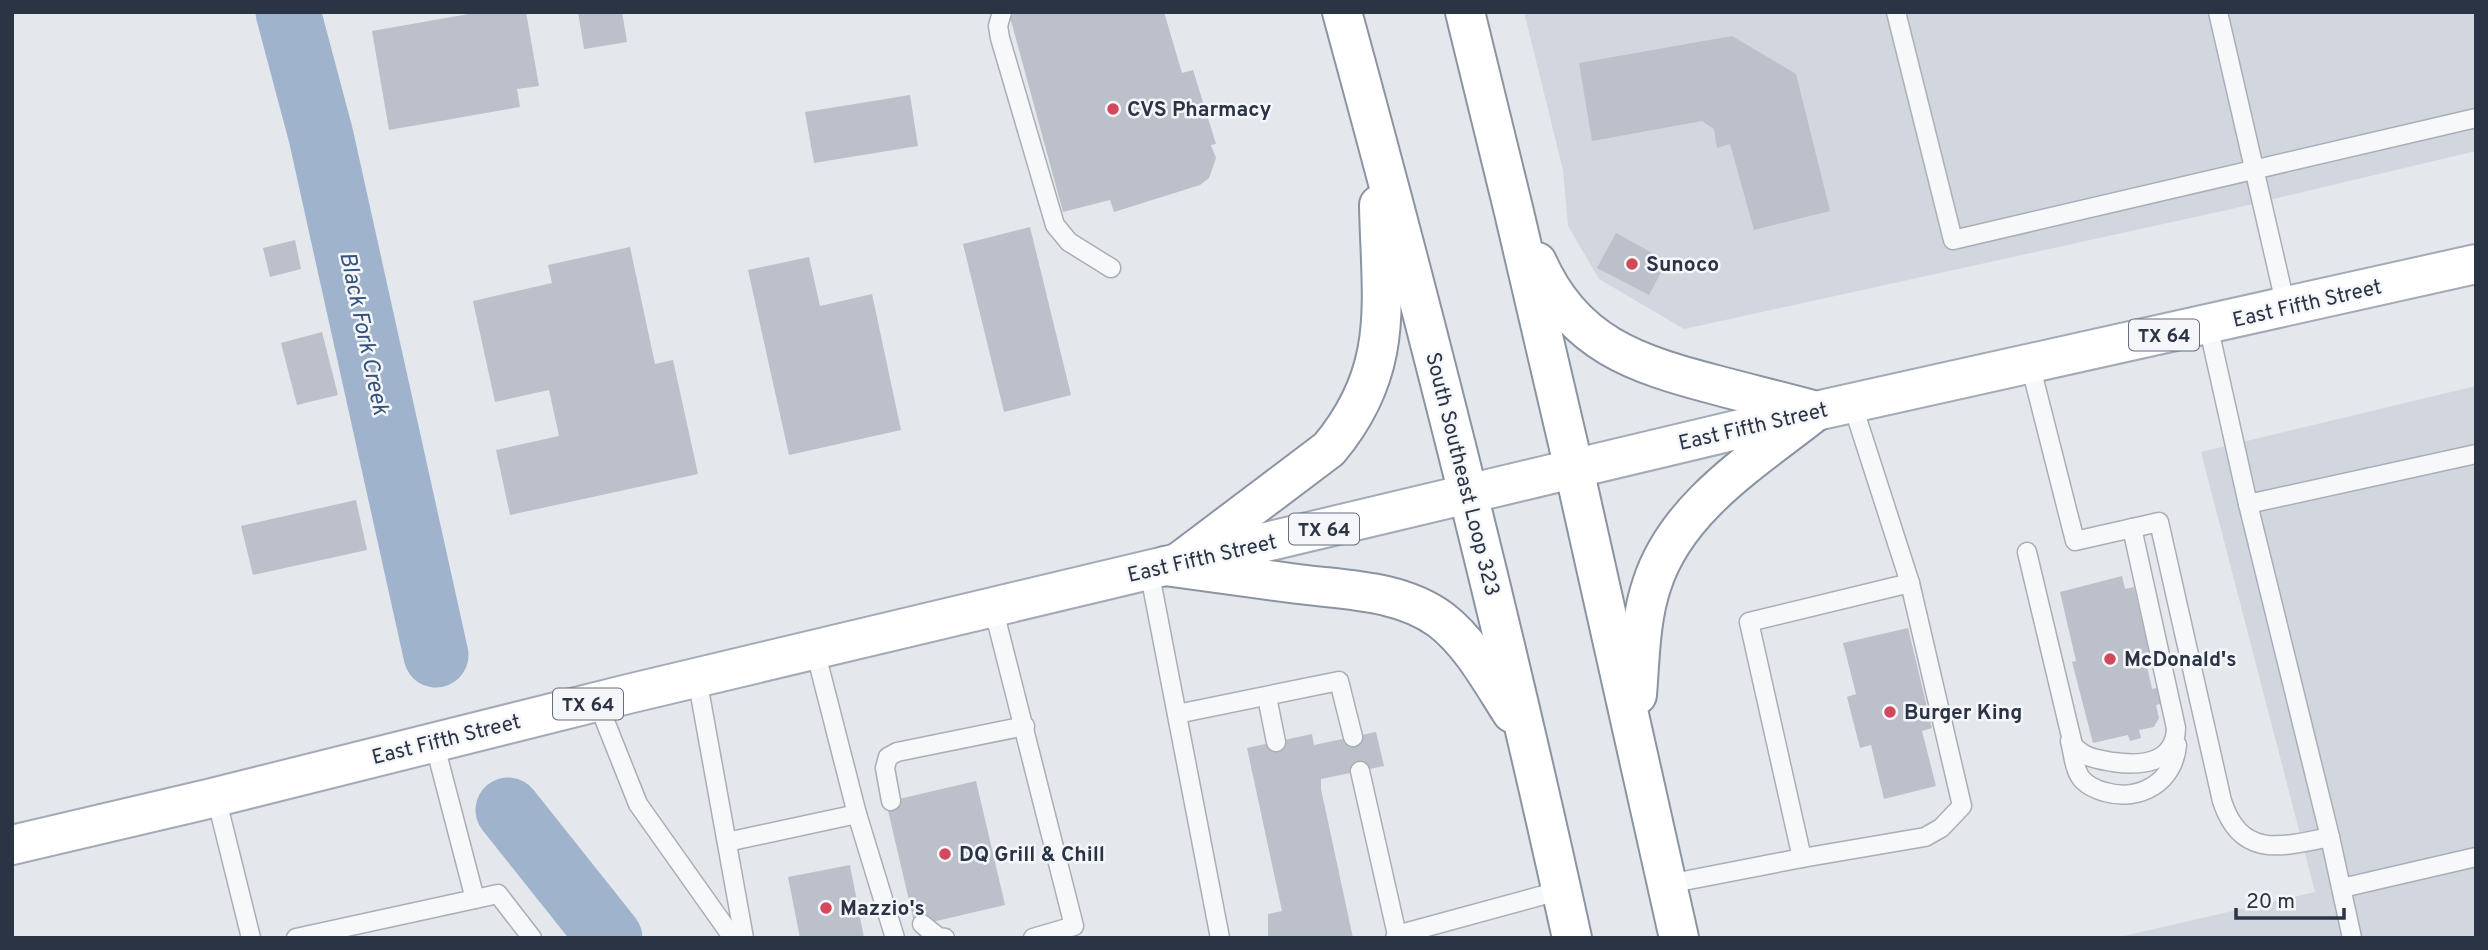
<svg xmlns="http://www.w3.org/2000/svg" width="2488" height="950" viewBox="0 0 2488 950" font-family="Overpass,sans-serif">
  <rect width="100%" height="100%" fill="#e4e7ec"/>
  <g fill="#d2d6de">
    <path d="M1524 12H2476V151L2227 210 1684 329 1599 279 1568 226 1563 170Z"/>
    <path d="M2476 386V938H2115L2315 892 2201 452Z"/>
  </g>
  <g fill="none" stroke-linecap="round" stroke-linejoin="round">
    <g stroke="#9fb4cc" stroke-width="65">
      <path d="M288 12 321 136 436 655"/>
      <path d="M508 810 610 938"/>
    </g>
  </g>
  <g fill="#bbc0ca">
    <path d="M480 12H526L539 86 517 89 520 107 389 130 372 31Z"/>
    <path d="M578 12H622L627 42 584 49Z"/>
    <path d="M1003 12H1164L1182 73 1193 70 1216 144 1211 145 1216 158 1209 178 1200 185 1114 212 1110 200 1063 212 1010 17Z"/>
    <path d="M1732 36 1796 74 1830 211 1754 230 1730 144 1717 148 1714 129 1702 121 1592 141 1579 63Z"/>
    <path d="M910 95 918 146 814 163 805 112Z"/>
    <path d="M1030 227 1071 395 1004 412 963 244Z"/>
    <path d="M1616 233 1667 261 1649 295 1597 268Z"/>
    <path d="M295 240 301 269 270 277 263 248Z"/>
    <path d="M630 247 655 364 673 360 698 474 510 515 496 450 559 436 549 390 495 402 473 301 552 283 548 265Z"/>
    <path d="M809 257 820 306 872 294 901 430 789 455 748 270Z"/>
    <path d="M322 332 338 395 297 405 281 343Z"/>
    <path d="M356 500 367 550 253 575 241 526Z"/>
    <path d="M2122 576 2125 589 2134 587 2142 621 2149 619 2157 654 2145 657 2152 689 2164 686 2168 702 2156 705 2159 718 2154 727 2139 730 2141 738 2130 741 2128 735 2093 743 2072 662 2076 661 2060 592Z"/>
    <path d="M1908 628 1932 728 1922 731 1936 786 1884 799 1871 745 1860 748 1847 697 1856 694 1843 643Z"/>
    <path d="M1376 732 1384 766 1321 779V789L1353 938H1268V914L1282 911 1247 748 1312 734 1314 745Z"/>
    <path d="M976 781 1005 905 915 926 886 802Z"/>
    <path d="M850 865 864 938H800L788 877Z"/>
  </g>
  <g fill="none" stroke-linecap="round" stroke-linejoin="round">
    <defs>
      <g id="service">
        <path d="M1002 12 998 26 1000 38 1055 225 1069 242 1111 268"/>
        <path d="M1896 12 1953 240 2476 118"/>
        <path d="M2218 12 2286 307"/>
        <path d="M2208 325 2248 504 2330 837 2352 938"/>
        <path d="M2030 364 2075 541 2159 522 2222 801C2241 859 2281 847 2330 837"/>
        <path d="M2248 504 2476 454"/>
        <path d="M2027 552 2073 745C2084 758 2096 759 2113 762 2140 766 2175 764 2176 728L2132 528"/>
        <path d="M1149 570 1220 938"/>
        <path d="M993 607 1074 926 1033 938"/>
        <path d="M697 678 744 938"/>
        <path d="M1267 697 1276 742"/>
        <path d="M597 701 638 804 733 938"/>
        <path d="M1177 714 1339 681 1353 737"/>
        <path d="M2070 741C2073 752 2074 769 2081 778 2086 785 2097 790 2105 792 2140 802 2174 782 2177 745"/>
        <path d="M434 742 475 899"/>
        <path d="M1360 771 1397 935"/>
        <path d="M216 797 251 938"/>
        <path d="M891 801 885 768 888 757 897 752 1025 726"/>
        <path d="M857 814 895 938"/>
        <path d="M727 842 857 814 815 650"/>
        <path d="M1802 858 1925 837 1941 828 1962 806 1910 583"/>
        <path d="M1668 884 1802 858 1749 622 1910 583 1852 403"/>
        <path d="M2342 888 2476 857"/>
        <path d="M922 924 938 937 945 938"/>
        <path d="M296 938 498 894 532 938"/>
        <path d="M1395 938 1397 935 1562 890"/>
      </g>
      <path id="primary" d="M12 845 208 799 628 694 1816 411 2476 264"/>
      <g id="trunk">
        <path d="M1342 12C1426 319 1504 627 1572 938"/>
        <path d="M1465 12 1514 212 1574 469 1679 938"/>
        <path d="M1537 262C1573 344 1636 364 1716 385 1750 394 1783 402 1816 411"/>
        <path d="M1178 563 1329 449C1396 369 1381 302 1379 205"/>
        <path d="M1165 566C1209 572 1253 578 1298 584 1345 590 1401 590 1441 620 1472 644 1491 681 1512 713"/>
        <path d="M1637 695C1640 658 1640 619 1652 584 1677 506 1756 459 1816 411"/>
      </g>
    </defs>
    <use href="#service" stroke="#a9aeb7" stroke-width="21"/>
    <use href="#primary" stroke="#a3abb8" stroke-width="42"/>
    <use href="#trunk" stroke="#8b94a3" stroke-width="42"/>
    <use href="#service" stroke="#f7f8fa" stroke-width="18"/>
    <use href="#primary" stroke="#fff" stroke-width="38"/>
    <use href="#trunk" stroke="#fff" stroke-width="38"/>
  </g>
  <g fill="#d1495b" stroke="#f4f6f9" stroke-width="2.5">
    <circle cx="1113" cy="109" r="7"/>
    <circle cx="1632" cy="264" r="7"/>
    <circle cx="2110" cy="659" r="7"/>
    <circle cx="1890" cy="712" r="7"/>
    <circle cx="945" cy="854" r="7"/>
    <circle cx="826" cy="908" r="7"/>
  </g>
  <g text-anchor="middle" stroke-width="5" stroke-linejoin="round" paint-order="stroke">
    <g fill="#f4f6f9" stroke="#676e7b" stroke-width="2">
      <rect x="2129" y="319.5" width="70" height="31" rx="5"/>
      <rect x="1289" y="513.5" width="70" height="31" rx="5"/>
      <rect x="553" y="688.5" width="70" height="31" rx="5"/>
    </g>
    <g font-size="19" font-weight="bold" fill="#2b3445">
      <text x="2164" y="342">TX 64</text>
      <text x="1324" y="536">TX 64</text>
      <text x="588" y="711">TX 64</text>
    </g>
    <g font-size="21" font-weight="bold" fill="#2b3445" stroke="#f4f6f9" text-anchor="start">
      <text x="1127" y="116">CVS Pharmacy</text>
      <text x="1646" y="271">Sunoco</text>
      <text x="2124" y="666">McDonald's</text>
      <text x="1904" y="719">Burger King</text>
      <text x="959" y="861">DQ Grill &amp; Chill</text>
      <text x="840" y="915">Mazzio's</text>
    </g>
    <g font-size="21" fill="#2b3445" stroke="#f4f6f9">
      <text transform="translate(2307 303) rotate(-13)" y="7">East Fifth Street</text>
      <text transform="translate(1753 426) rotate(-13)" y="7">East Fifth Street</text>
      <text transform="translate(1463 474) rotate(76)" y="7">South Southeast Loop 323</text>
      <text transform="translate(1202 558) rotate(-13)" y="7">East Fifth Street</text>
      <text transform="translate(446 739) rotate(-14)" y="7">East Fifth Street</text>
    </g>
    <g font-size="23" font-style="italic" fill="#34527a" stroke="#f4f6f9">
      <text transform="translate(365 333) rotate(78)" y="8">Black Fork Creek</text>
    </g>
  </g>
  <rect width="2488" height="950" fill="none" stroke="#2b3445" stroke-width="28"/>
  <path d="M2236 908v10h108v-10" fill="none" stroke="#2b3445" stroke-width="3.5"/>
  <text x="2246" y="908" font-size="21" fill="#2b3445" stroke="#f4f6f9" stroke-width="5" paint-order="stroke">20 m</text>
</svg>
